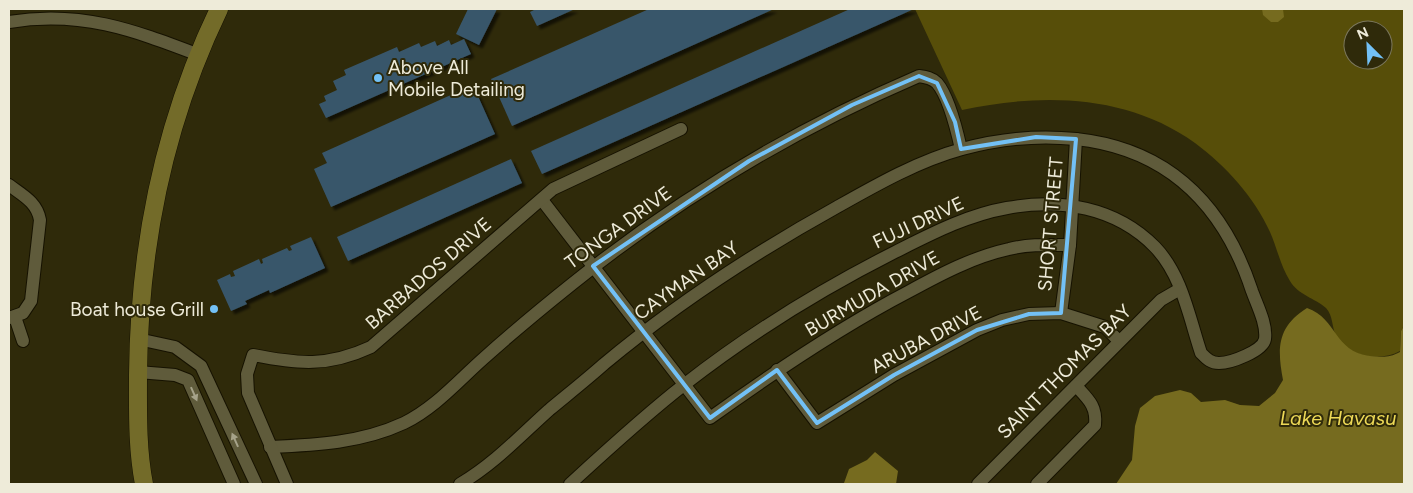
<svg xmlns="http://www.w3.org/2000/svg" width="1413" height="493" viewBox="0 0 1413 493" font-family="Figtree,sans-serif">
  <defs>
    <filter id="shadow"><feDropShadow dx="3.5" dy="3.5" stdDeviation="1" flood-color="#0009"/></filter>
  </defs>
  <rect width="100%" height="100%" fill="#2f2a0a"/>
  <path fill="#574e09" fill-rule="evenodd" d="M915 9H1404V326L1401 331 1400 351C1381 362 1348 357 1336 336 1332 328 1333 315 1326 308 1315 298 1298 295 1290 281 1281 267 1277 248 1270 232 1254 197 1226 166 1195 143 1127 94 1041 93 962 110ZM1353 30H1383V60H1353Z"/>
  <g fill="#766b1f">
    <path d="M1262 9H1283L1284 17 1278 22H1271L1263 15Z"/>
    <path d="M1307 308C1338 319 1333 351 1370 356 1382 357 1389 358 1400 352L1401 331 1404 326V484H1116L1132 460 1135 426 1140 408 1155 396 1180 390 1191 393 1201 402 1225 400 1240 405 1259 406 1275 393 1283 380C1277 348 1277 327 1307 308Z"/>
    <path d="M875 452 898 471 896 484H841L844 483 849 469 867 460Z"/>
  </g>
  <g fill="#39566b" filter="url(#shadow)">
    <path d="M468 9H497L479 45 456 34Z"/>
    <path d="M536 9H575L537 26 530 12Z"/>
    <path d="M649 9H774L512 126 491 79Z"/>
    <path d="M850 9H914L542 174 531 151Z"/>
    <path d="M464 39 471 54 326 118 319 104 326 101 324 96 337 90 333 81 346 75 344 70 397 47 399 52 419 43 421 47 435 41 437 46 449 40 451 45Z"/>
    <path d="M473 85 495 134 331 207 314 169 327 163 322 153Z"/>
    <path d="M511 159 522 183 348 261 337 237Z"/>
    <path d="M311 237 325 268 270 293 269 290 245 301 247 304 231 311 217 280 230 274 231 277 235 276 233 271 259 259 261 264 263 263 262 259 287 248 289 251 292 250 290 246Z"/>
  </g>
  <g fill="none" stroke-linecap="round" stroke-linejoin="round">
    <defs>
      <g id="street">
        <path d="M9 22C81 10 133 30 199 55"/>
        <path d="M9 185C22 195 37 202 40 220L31 301 23 313 9 318"/>
        <path d="M542 200 710 418C774 372 839 328 908 292 941 274 973 257 1009 249 1029 244 1050 245 1070 245"/>
        <path d="M1061 313 1070 245 1076 139"/>
        <path d="M15 317 23 341"/>
        <path d="M138 339 175 347 201 366 256 484"/>
        <path d="M777 370 817 423 894 375 977 330 1002 320 1029 314 1061 313 1105 327 1119 341"/>
        <path d="M138 372 175 375 188 380 234 484"/>
        <path d="M270 447C316 445 361 443 404 423 435 408 459 380 484 358 513 332 542 308 572 284 679 198 793 130 919 76 926 77 932 78 937 83 949 97 957 131 961 149"/>
        <path d="M287 484 248 393 247 374 253 355C298 364 328 367 371 347L553 189 681 129"/>
        <path d="M460 484C494 464 520 436 549 410 567 395 586 380 604 364 676 304 754 253 837 207 876 185 918 161 962 149 999 139 1038 135 1076 139 1169 149 1224 206 1252 291 1257 305 1267 324 1265 339 1263 351 1231 363 1219 363 1210 363 1206 358 1201 353 1189 317 1182 275 1155 247 1116 207 1060 198 1007 208 967 215 931 234 895 252 822 289 749 334 685 384 645 415 607 450 570 484"/>
        <path d="M978 484 1161 300 1180 289"/>
        <path d="M1037 484 1095 425C1097 406 1088 399 1076 386"/>
      </g>
      <path id="secondary" d="M144 484C137 448 138 411 138 375 139 248 164 123 219 9"/>
    </defs>
    <use href="#street" stroke="#161200" stroke-width="14"/>
    <use href="#secondary" stroke="#161200" stroke-width="19"/>
    <use href="#street" stroke="#5f5b3b" stroke-width="12"/>
    <use href="#secondary" stroke="#736b29" stroke-width="18"/>
  </g>
  <defs><path id="oneway-solid" d="M-6-.8H1V-3.2L6.5 0L1 3.2V.8H-6Z" transform="scale(1.25)"/></defs>
  <g fill="#a6a38a">
    <use href="#oneway-solid" transform="translate(194 394) rotate(66)"/>
    <use href="#oneway-solid" transform="translate(235 440) rotate(-114)"/>
  </g>
  <path fill="none" stroke="#73c1f6" stroke-width="4" stroke-linejoin="round" d="M919 76 937 83 955 122 961 149 1036 137 1076 139 1061 313 1029 314 977 330 894 375 817 423 777 370 710 418 593 266 749 161 852 105Z"/>
  <g fill="#73c1f6" stroke="#2f2a0a" stroke-width="2">
    <circle cx="378" cy="78" r="5"/>
    <circle cx="214" cy="309" r="5"/>
  </g>
  <g text-anchor="middle" stroke-width="4" stroke-linejoin="round" paint-order="stroke">
    <g font-size="19" fill="#eeebd9" stroke="#2f2a0a" text-anchor="start">
      <text x="388" y="74">Above All<tspan x="388" dy="22">Mobile Detailing</tspan></text>
      <text x="204" y="316" text-anchor="end">Boat house Grill</text>
    </g>
    <g font-size="19" fill="#eeebd9" stroke="#2f2a0a">
      <text transform="translate(918 222) rotate(-25)" y="7">FUJI DRIVE</text>
      <text transform="translate(1050 224) rotate(-85)" y="7">SHORT STREET</text>
      <text transform="translate(618 227) rotate(-36)" y="7">TONGA DRIVE</text>
      <text transform="translate(428 273) rotate(-41)" y="7">BARBADOS DRIVE</text>
      <text transform="translate(686 280) rotate(-35)" y="7">CAYMAN BAY</text>
      <text transform="translate(872 293) rotate(-30)" y="7">BURMUDA DRIVE</text>
      <text transform="translate(926 339) rotate(-28)" y="7">ARUBA DRIVE</text>
      <text transform="translate(1064 371) rotate(-45)" y="7">SAINT THOMAS BAY</text>
    </g>
    <g font-size="20" font-style="italic" fill="#edd957" stroke="#2f2a0a">
      <text x="1338" y="425">Lake Havasu</text>
    </g>
  </g>
  <rect width="1413" height="493" fill="none" stroke="#eeebd9" stroke-width="20"/>
  <g transform="translate(1368 45) rotate(336)"><circle r="24" fill="#2f2a0a" stroke="#7b775d"/>
  <path d="M0-4L9 19L0 12L-9 19Z" fill="#73c1f6"/>
  <text y="-8" font-size="14" font-weight="bold" text-anchor="middle" fill="#eeebd9">N</text>
  </g>
</svg>
